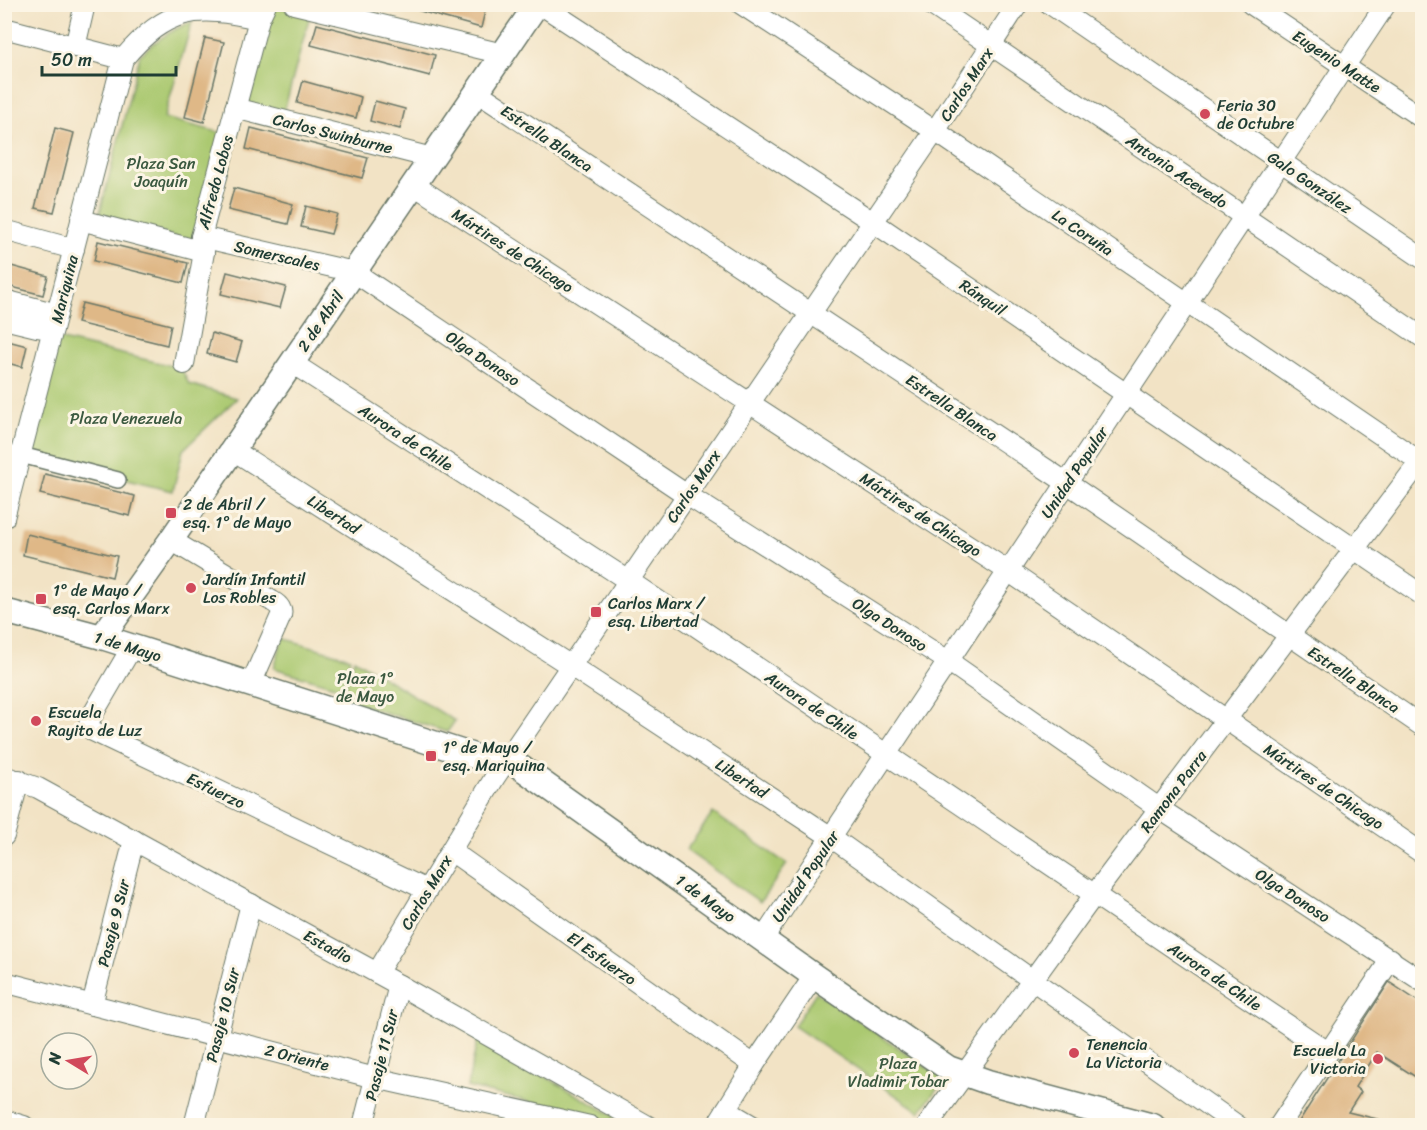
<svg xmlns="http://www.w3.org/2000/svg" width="1427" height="1130" viewBox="0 0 1427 1130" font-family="Sriracha,sans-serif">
  <rect width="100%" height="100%" fill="#fcf5e5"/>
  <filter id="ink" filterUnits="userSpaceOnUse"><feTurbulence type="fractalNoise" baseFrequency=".0167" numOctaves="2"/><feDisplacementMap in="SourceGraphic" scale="12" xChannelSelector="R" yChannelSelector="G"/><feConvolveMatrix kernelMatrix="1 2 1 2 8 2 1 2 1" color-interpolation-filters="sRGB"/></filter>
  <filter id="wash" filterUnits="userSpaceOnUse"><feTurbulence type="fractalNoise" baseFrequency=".008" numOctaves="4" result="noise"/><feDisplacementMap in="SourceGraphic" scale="24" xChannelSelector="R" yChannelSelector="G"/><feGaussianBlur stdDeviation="1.35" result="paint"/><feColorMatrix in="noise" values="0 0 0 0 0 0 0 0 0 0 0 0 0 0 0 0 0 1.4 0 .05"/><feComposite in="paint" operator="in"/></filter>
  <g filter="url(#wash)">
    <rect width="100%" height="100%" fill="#f2e3c5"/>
    <g fill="#abc971" stroke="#658352" stroke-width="1.5">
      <path d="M269 5 310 15 283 115 240 103Z"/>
      <path d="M192 22 164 118 222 133 194 242 99 216 140 55C155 41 172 29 192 22Z"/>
      <path d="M58 339 181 368 189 384 237 398 183 450 173 491 30 457Z"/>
      <path d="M283 638 350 658 341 688 274 668Z"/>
      <path d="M354 659 455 721 447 732 342 699Z"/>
      <path d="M713 813 787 864 760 902 686 850Z"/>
      <path d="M816 992 944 1079 920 1112 794 1026Z"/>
      <path d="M478 1038 614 1116 611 1121 467 1087Z"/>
    </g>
    <g id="blocks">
      <g fill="#dfb887">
        <path d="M395 4H475L486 7 481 28Z"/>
        <path d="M317 24 435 55 430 76 311 45Z"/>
        <path d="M205 38 224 42 204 122 185 117Z"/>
        <path d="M303 81 361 97 356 118 297 103Z"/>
        <path d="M375 101 405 109 400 129 370 121Z"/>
        <path d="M4 124 8 125 5 136 12 138 5 167Z"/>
        <path d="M55 128 74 133 54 212 35 208Z"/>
        <path d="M251 128 368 158 362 178 246 149Z"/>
        <path d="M234 188 293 204 288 224 228 210Z"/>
        <path d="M306 206 337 214 331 234 301 227Z"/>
        <path d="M98 241 188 263 183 283 94 261Z"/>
        <path d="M4 264 48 276 43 295 4 285Z"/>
        <path d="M227 272 286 287 280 308 221 294Z"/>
        <path d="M82 303 171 325 167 345 77 323Z"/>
        <path d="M212 333 242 342 236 362 207 354Z"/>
        <path d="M4 340 27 346 22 367 4 362Z"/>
        <path d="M45 474 135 496 130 516 40 494Z"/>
        <path d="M27 534 117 556 112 577 23 555Z"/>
        <path d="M1389 982 1422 1004V1081L1377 1052 1355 1087 1361 1092 1348 1112 1381 1120 1390 1126H1296Z"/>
      </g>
    </g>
  </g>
  <g filter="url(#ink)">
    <use href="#blocks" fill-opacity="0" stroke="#697767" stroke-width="1.5"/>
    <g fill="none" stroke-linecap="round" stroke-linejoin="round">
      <defs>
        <path id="pedestrian" d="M21 455 118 480"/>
        <g id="minor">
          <path d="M294 4 503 54"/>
          <path d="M540 4 873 222 1422 595"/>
          <path d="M741 4 935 131 1422 463"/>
          <path d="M930 4 1422 337"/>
          <path d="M1050 4 1422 258"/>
          <path d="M1251 4 1422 118"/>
          <path d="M4 28 123 59"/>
          <path d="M75 47 85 4"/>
          <path d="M477 92 1067 483 1422 726"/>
          <path d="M235 108 432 158"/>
          <path d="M414 185 1008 571 1422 853"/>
          <path d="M81 220 204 252"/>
          <path d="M4 230 74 249"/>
          <path d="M201 237 354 272 687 495 948 661 1160 809 1422 981"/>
          <path d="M4 300 57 314"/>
          <path d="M4 319 37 327 53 329"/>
          <path d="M292 363 629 581 1328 1052"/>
          <path d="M184 364 204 252 201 237 259 19 266 4"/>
          <path d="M233 450 571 666 831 837 1238 1126"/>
          <path d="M4 518 123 59C167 7 195 5 259 19"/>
          <path d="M171 540 272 601C279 605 284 610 280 618L251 684"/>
          <path d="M132 647 90 719 89 726 93 731 427 890"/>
          <path d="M4 776 38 788 399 985 648 1126"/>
          <path d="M4 836 19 780"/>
          <path d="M451 851 754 1065"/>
          <path d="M763 939 1386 4"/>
          <path d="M377 973 495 777 935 131 1018 4"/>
          <path d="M4 982 375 1078 590 1126"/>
          <path d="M92 1005 134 840"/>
          <path d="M726 1110 753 1126"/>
          <path d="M4 1120 24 1126"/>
          <path d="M194 1126 251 904"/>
          <path d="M363 1126 399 985"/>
          <path d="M716 1126 754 1065 814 976"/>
          <path d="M927 1126 1094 895 1422 459"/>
          <path d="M1279 1126 1391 959"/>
        </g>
        <g id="tertiary">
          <path d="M4 611 102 637 480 758 516 764 814 976 948 1068 988 1082 1153 1126"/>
          <path d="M102 637 171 540 537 4"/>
        </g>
      </defs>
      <use href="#pedestrian" stroke="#697767" stroke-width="18"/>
      <use href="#minor" stroke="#697767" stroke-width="22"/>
      <use href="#tertiary" stroke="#697767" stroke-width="27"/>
      <use href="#pedestrian" stroke="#fff" stroke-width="15"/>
      <use href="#minor" stroke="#fff" stroke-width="20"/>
      <use href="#tertiary" stroke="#fff" stroke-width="24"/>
    </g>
  </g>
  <g fill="#d1495b" stroke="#fcf5e5" stroke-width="2">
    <circle cx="1205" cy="114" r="6"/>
    <rect x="165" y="507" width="12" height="12" rx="3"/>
    <circle cx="191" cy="588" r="6"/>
    <rect x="35" y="593" width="12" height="12" rx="3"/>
    <rect x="590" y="606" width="12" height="12" rx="3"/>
    <circle cx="36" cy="721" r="6"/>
    <rect x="425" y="750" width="12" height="12" rx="3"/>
    <circle cx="1074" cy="1053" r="6"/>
    <circle cx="1378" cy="1059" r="6"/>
  </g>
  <g text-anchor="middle" stroke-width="6" stroke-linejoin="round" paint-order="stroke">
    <g font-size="16" fill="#1f3d34" stroke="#fcf5e5">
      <text transform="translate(1337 61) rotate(33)" y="6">Eugenio Matte</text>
      <text transform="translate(966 84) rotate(-57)" y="6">Carlos Marx</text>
      <text transform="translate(333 133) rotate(14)" y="6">Carlos Swinburne</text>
      <text transform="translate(547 138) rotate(34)" y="6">Estrella Blanca</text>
      <text transform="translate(1177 171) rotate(34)" y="6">Antonio Acevedo</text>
      <text transform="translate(215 182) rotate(-75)" y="6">Alfredo Lobos</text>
      <text transform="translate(1310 182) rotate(34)" y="6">Galo González</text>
      <text transform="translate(1083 232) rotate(34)" y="6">La Coruña</text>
      <text transform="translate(513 250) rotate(33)" y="6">Mártires de Chicago</text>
      <text transform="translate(277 255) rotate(13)" y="6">Somerscales</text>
      <text transform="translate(64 289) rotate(-76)" y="6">Mariquina</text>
      <text transform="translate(983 297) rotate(34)" y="6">Ránquil</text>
      <text transform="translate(320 321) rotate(-56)" y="6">2 de Abril</text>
      <text transform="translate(483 358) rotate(34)" y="6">Olga Donoso</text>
      <text transform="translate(952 407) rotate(34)" y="6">Estrella Blanca</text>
      <text transform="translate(406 437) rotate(33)" y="6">Aurora de Chile</text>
      <text transform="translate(1074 472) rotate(-56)" y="6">Unidad Popular</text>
      <text transform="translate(693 486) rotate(-56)" y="6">Carlos Marx</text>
      <text transform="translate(334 514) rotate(33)" y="6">Libertad</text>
      <text transform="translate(921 514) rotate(33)" y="6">Mártires de Chicago</text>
      <text transform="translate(890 624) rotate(33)" y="6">Olga Donoso</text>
      <text transform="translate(128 646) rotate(17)" y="6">1 de Mayo</text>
      <text transform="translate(1354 679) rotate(34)" y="6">Estrella Blanca</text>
      <text transform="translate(812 705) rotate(34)" y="6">Aurora de Chile</text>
      <text transform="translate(742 778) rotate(33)" y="6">Libertad</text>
      <text transform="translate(1324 786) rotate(34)" y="6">Mártires de Chicago</text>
      <text transform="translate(216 790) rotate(26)" y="6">Esfuerzo</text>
      <text transform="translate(1173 791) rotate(-53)" y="6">Ramona Parra</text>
      <text transform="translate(805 876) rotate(-56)" y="6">Unidad Popular</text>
      <text transform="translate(426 892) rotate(-59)" y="6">Carlos Marx</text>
      <text transform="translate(1293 895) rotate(33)" y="6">Olga Donoso</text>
      <text transform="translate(706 898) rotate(36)" y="6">1 de Mayo</text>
      <text transform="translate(113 923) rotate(-76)" y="6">Pasaje 9 Sur</text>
      <text transform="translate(328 946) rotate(29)" y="6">Estadio</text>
      <text transform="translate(602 958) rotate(35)" y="6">El Esfuerzo</text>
      <text transform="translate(1215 976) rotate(34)" y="6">Aurora de Chile</text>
      <text transform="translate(222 1015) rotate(-76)" y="6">Pasaje 10 Sur</text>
      <text transform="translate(381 1055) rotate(-76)" y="6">Pasaje 11 Sur</text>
      <text transform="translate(297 1057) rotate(14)" y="6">2 Oriente</text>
    </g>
    <g font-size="16" fill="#1f3d34" stroke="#fcf5e5" text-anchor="start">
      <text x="1217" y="111">Feria 30<tspan x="1217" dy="18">de Octubre</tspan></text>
      <text x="183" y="510">2 de Abril /<tspan x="183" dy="18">esq. 1° de Mayo</tspan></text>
      <text x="203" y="585">Jardín Infantil<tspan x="203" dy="18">Los Robles</tspan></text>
      <text x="53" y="596">1° de Mayo /<tspan x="53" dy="18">esq. Carlos Marx</tspan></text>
      <text x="608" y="609">Carlos Marx /<tspan x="608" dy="18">esq. Libertad</tspan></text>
      <text x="48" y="718">Escuela<tspan x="48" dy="18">Rayito de Luz</tspan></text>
      <text x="443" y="753">1° de Mayo /<tspan x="443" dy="18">esq. Mariquina</tspan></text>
      <text x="1086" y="1050">Tenencia<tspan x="1086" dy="18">La Victoria</tspan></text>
      <text x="1366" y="1056" text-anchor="end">Escuela La<tspan x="1366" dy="18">Victoria</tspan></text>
    </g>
    <g font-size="16" fill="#3b5940" stroke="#fcf5e5">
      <text x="161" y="169">Plaza San<tspan x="161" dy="18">Joaquín</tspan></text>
      <text x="126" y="424">Plaza Venezuela</text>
      <text x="365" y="684">Plaza 1°<tspan x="365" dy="18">de Mayo</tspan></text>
      <text x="898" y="1069">Plaza<tspan x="898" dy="18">Vladimir Tobar</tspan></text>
    </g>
  </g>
  <rect width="1427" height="1130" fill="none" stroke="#fcf5e5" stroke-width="24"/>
  <g transform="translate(69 1061) rotate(281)"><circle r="28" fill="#fcf5e5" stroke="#a4ab9e" stroke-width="1.5"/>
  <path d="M0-4.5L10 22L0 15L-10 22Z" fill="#d1495b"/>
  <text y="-9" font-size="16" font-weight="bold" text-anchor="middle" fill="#1f3d34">N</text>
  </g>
  <path d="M42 66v9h134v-9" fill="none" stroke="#1f3d34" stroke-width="3"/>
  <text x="51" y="66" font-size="18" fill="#1f3d34" stroke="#fcf5e5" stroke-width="4.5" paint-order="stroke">50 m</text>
</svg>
